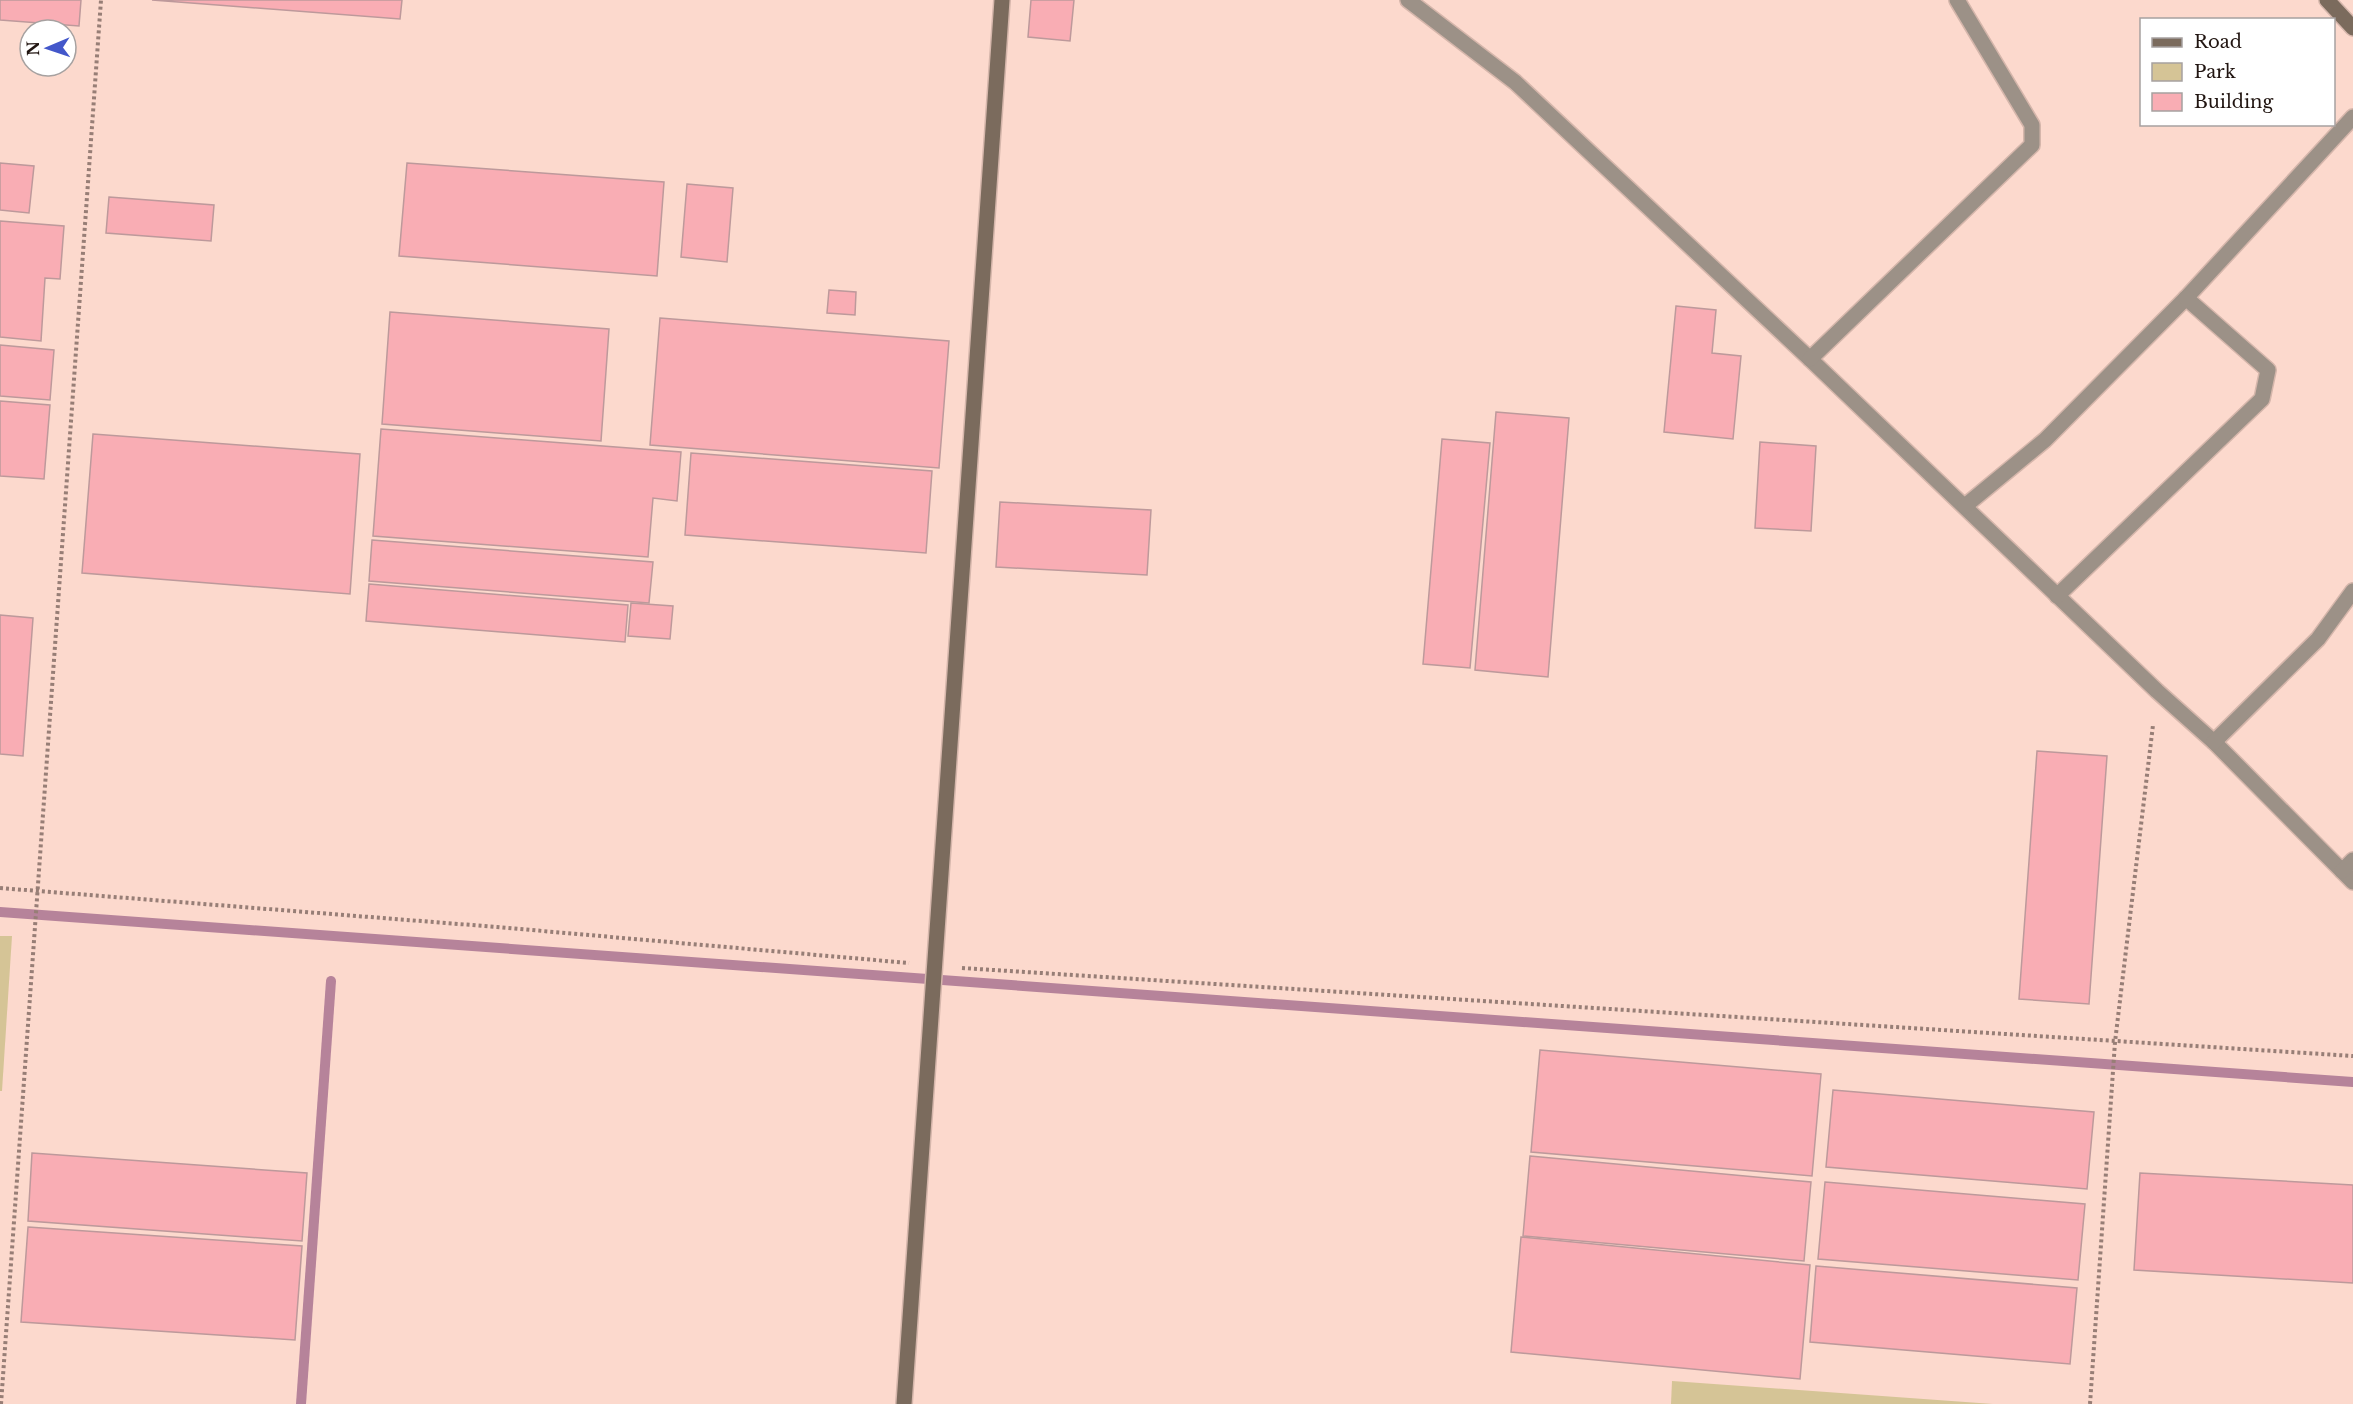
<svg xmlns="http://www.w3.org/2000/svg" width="2353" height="1404" viewBox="0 0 2353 1404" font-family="'Libre Baskerville',serif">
  <rect width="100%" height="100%" fill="#fcd9cd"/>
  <g fill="#d5c496">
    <path d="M0 936H12L2 1091H0Z"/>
    <path d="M1672 1381 1993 1404H1671Z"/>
  </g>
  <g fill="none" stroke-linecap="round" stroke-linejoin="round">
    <g stroke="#b6839a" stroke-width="10">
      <path d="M0 912 2353 1082"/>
      <path d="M301 1404 331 981"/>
    </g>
  </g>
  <g fill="#f9adb4" stroke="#bd999b" stroke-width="1.5">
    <path d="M0 0H81L79 26 0 20Z"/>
    <path d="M152 0H402L400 19Z"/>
    <path d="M1031 0H1074L1070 41 1028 37Z"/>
    <path d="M0 163 34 166 29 213 0 210Z"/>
    <path d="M407 163 664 182 657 276 399 256Z"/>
    <path d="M687 184 733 188 727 262 681 257Z"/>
    <path d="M109 197 214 205 211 241 106 233Z"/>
    <path d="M0 221 64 226 60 279 45 278 41 341 0 337Z"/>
    <path d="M829 290 856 292 855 315 827 313Z"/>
    <path d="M1676 306 1716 310 1712 353 1741 356 1733 439 1664 432Z"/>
    <path d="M390 312 609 329 601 441 382 424Z"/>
    <path d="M660 318 949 341 939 468 650 445Z"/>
    <path d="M0 345 54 350 50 400 0 396Z"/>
    <path d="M0 401 50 405 44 479 0 476Z"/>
    <path d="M1496 412 1569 418 1548 677 1475 670Z"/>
    <path d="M381 429 681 452 677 501 653 498 648 557 373 536Z"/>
    <path d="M93 434 360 454 350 594 82 573Z"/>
    <path d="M1442 439 1490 443 1470 668 1423 664Z"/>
    <path d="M1760 442 1816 446 1811 531 1755 528Z"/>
    <path d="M691 453 932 471 926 553 685 535Z"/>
    <path d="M1000 502 1151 510 1147 575 996 567Z"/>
    <path d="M372 540 653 562 649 603 369 581Z"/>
    <path d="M369 584 628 605 625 642 366 621Z"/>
    <path d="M631 603 673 606 670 639 628 636Z"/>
    <path d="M0 615 33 618 23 756 0 754Z"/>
    <path d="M2037 751 2107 756 2089 1004 2019 999Z"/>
    <path d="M1540 1050 1821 1074 1812 1176 1531 1152Z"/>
    <path d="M1833 1090 2094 1112 2087 1189 1826 1167Z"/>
    <path d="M32 1153 307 1173 302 1241 28 1221Z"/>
    <path d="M1530 1156 1811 1182 1804 1261 1523 1236Z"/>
    <path d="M2140 1173 2353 1185V1283L2134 1270Z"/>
    <path d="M1825 1182 2085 1204 2078 1280 1818 1259Z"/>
    <path d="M28 1227 302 1246 295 1340 21 1322Z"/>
    <path d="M1521 1237 1810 1265 1800 1379 1511 1352Z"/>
    <path d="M1816 1266 2077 1288 2070 1364 1810 1342Z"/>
  </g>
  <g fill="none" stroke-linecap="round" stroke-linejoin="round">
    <defs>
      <g id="street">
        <path d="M1408 0 1515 82 1810 359 2157 691 2214 742 2353 882"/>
        <path d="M1810 359 2032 145V125L1957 0"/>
        <path d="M1965 506 2045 440 2186 298 2353 117"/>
        <path d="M2057 596 2262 399 2268 370 2186 298"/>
        <path d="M2214 742 2318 639 2353 591"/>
        <path d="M2342 871 2353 860"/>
      </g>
      <g id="secondary">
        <path d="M2327 0 2353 28"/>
        <path d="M904 1404 1002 0"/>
      </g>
    </defs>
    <use href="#street" stroke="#d5b6ab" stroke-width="18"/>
    <use href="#secondary" stroke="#d5b6ab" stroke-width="18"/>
    <g stroke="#977e76" stroke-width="4" stroke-dasharray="3 3" stroke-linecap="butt">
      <path d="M0 888 497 927 909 963"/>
      <path d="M962 968 2353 1056"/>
      <path d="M1 1404 101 0"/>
      <path d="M2090 1404 2115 1042 2153 725"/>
    </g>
    <use href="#street" stroke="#9c9187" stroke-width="15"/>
    <use href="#secondary" stroke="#7b6b5d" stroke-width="15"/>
  </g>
  <rect x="2140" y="18" width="195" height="108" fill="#ffffff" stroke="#a6a1a0" stroke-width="1.5"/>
  <rect x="2152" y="38" width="30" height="9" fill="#7b6b5d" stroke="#a6a1a0" stroke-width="1.5"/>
  <text x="2194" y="48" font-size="18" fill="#211511">Road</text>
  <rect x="2152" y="63" width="30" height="18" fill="#d5c496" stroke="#a6a1a0" stroke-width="1.5"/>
  <text x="2194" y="78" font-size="18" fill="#211511">Park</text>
  <rect x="2152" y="93" width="30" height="18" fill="#f9adb4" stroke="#a6a1a0" stroke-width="1.5"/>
  <text x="2194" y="108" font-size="18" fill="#211511">Building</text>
  <g transform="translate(48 48) rotate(268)"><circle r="28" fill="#ffffff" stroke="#a6a1a0" stroke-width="1.5"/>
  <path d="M0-4.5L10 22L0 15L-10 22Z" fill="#4357ca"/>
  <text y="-9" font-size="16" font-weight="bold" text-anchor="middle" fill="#211511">N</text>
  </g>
</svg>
